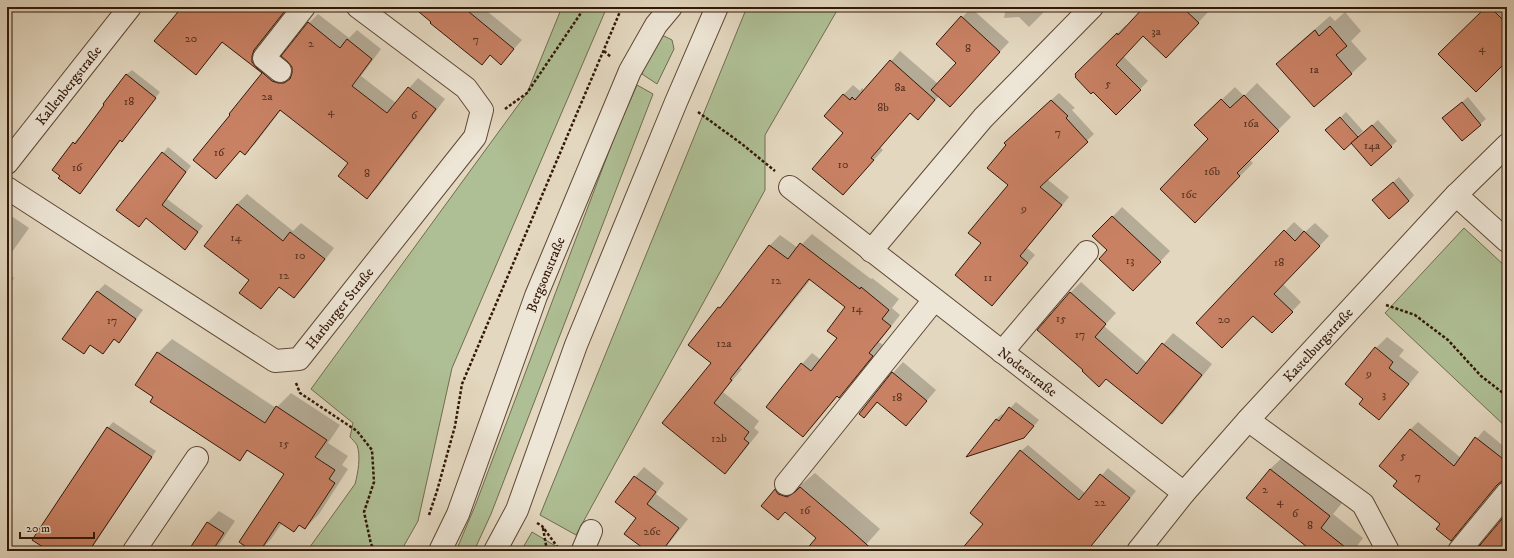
<svg xmlns="http://www.w3.org/2000/svg" width="1514" height="558" viewBox="0 0 1514 558" font-family="'IM FELL DW Pica',serif">
  <rect width="100%" height="100%" fill="#e3d7bf"/>
  <filter id="stains"><feTurbulence type="fractalNoise" baseFrequency=".005" numOctaves="4"/><feColorMatrix values="0 0 0 0 .2 0 0 0 0 .09 0 0 0 0 .02 0 0 0 .5 -.17"/></filter>
  <radialGradient id="worn" r=".72"><stop offset=".6" stop-color="#630" stop-opacity="0"/><stop offset="1" stop-color="#630" stop-opacity=".3"/></radialGradient>
  <g fill="#afbf95" stroke="#716c4e">
    <path d="M562 7H607L452 368 418 521 401 551H307L355 484C358 473 361 456 357 445 355 442 352 439 350 437L353 423 311 389 527 93Z"/>
    <path d="M747 7H839L765 135V190L576 535 540 515Z"/>
    <path d="M664 36 672 40 674 49 657 84 642 74C646 63 651 39 664 36Z"/>
    <path d="M637 85 653 94 491 514 474 551H456L475 506 617 130Z"/>
    <path d="M1464 228 1507 268V428L1385 313Z"/>
    <path d="M532 532 564 551H521Z"/>
  </g>
  <g fill="#0003">
    <path d="M183 7H289L264 40 261 45 288 74H293L309 23 318 14 349 38 357 30 381 49 361 76 396 103 418 78 445 99 377 188 367 198 350 163 281 110 255 144 245 153 241 150 216 178 231 115 230 114 263 73 223 42 196 73Z"/>
    <path d="M415 7H482L522 40 501 63 491 55 482 64Z"/>
    <path d="M1006 7H1049L1029 27 1019 17 1004 18Z"/>
    <path d="M1146 7H1213L1174 48 1143 35 1123 56 1148 81 1116 114 1076 74 1126 25 1127 27Z"/>
    <path d="M1487 7H1507V59Z"/>
    <path d="M971 8 1009 42 959 96H939L918 119 911 112 880 147 883 150 843 194V95L853 85 860 91 862 88 865 91 900 51 938 84 958 62 938 44Z"/>
    <path d="M1345 12 1361 31 1351 41 1367 59 1352 73 1314 106 1278 64 1292 49 1330 16 1335 21Z"/>
    <path d="M132 70 160 92 127 135 121 140 85 187 61 175 54 169 74 143 79 137 81 138 126 75Z"/>
    <path d="M1257 83 1291 117 1249 159 1253 163 1195 222 1209 139 1195 125 1235 87 1244 96Z"/>
    <path d="M1059 93 1075 108 1072 110 1094 134 1047 179 1069 197 1027 248 1035 255 992 305 982 243 1009 185 1007 145 1012 136Z"/>
    <path d="M1468 97 1486 119 1462 140 1449 113Z"/>
    <path d="M1346 112 1363 131 1358 136 1341 117Z"/>
    <path d="M1378 120 1397 141 1372 164 1358 138Z"/>
    <path d="M168 147 191 166 167 199 203 226 185 248 147 217 118 210Z"/>
    <path d="M1399 177 1414 195 1409 201 1373 200Z"/>
    <path d="M247 194 293 231 301 223 334 248 304 287 294 297 280 286 261 308 237 204Z"/>
    <path d="M1122 207 1170 251 1143 280 1094 236Z"/>
    <path d="M7 213 29 228 7 259Z"/>
    <path d="M1294 222 1305 232 1315 223 1329 236 1283 284 1301 302 1272 332 1253 314 1197 323Z"/>
    <path d="M812 234 871 279 872 278 899 299 892 308 900 315 879 342 883 345 850 386 839 397 838 395 813 426 803 436 802 364 812 353 821 360 838 338 847 307 811 279 740 368 742 369 723 392 759 421 754 428 759 432 735 462 725 472 664 423 712 363 719 308 729 298 770 245 780 235 798 248Z"/>
    <path d="M7 273 14 278 7 288Z"/>
    <path d="M1081 282 1116 313 1104 326 1147 363 1173 333 1212 364 1173 413 1162 423 1107 378 1070 293Z"/>
    <path d="M105 284 143 310 126 333 119 341 115 339 103 352 92 344 83 353 64 339 98 291Z"/>
    <path d="M1387 337 1404 350 1399 356 1419 372 1390 408 1379 419 1376 348Z"/>
    <path d="M172 339 276 408 291 393 340 425 328 443 348 456 342 465 348 469 319 514 305 528 300 525 294 531 282 523 271 539 260 551H254L286 474 249 450 240 459 154 396 158 353Z"/>
    <path d="M903 362 936 390 906 425 878 402 864 417 860 414 893 373Z"/>
    <path d="M1016 402 1039 420 1024 438 996 419 1002 414 1004 415Z"/>
    <path d="M113 422 156 451 90 551H51L108 428Z"/>
    <path d="M1418 422 1461 458 1484 430 1507 449V480L1500 482 1451 540 1442 524 1399 481 1410 430Z"/>
    <path d="M1028 445 1086 494 1108 468 1136 491 1087 551H961L985 523 1021 451Z"/>
    <path d="M1283 457 1342 503 1333 514 1363 538 1354 550 1355 551H1303L1307 546 1270 469Z"/>
    <path d="M644 467 664 483 656 494 688 519 663 551H649L638 518 616 502 635 477Z"/>
    <path d="M815 473 880 529 862 549 864 551H806L817 538 785 511 775 490 790 475 793 479 803 483Z"/>
    <path d="M219 511 235 521 215 551H189L208 522Z"/>
    <path d="M1204 547 1208 551H1200Z"/>
  </g>
  <g fill="#c98164" stroke="#331808">
    <path d="M182 7H288L254 50 252 56V62L256 67 272 81 278 83H284L290 79 292 73V67L288 62 281 56 308 22 340 48 347 39 372 59 352 86 387 113 408 87 436 109 367 199 338 176 348 163 280 110 245 155 240 151 216 179 193 160 230 115 229 114 262 73 222 42 196 75 154 41Z"/>
    <path d="M413 7H463L514 49 501 65 490 55 482 65 430 23 431 22Z"/>
    <path d="M1144 7H1182L1199 23 1166 58 1143 36 1116 65 1141 90 1116 115 1093 92 1091 94 1075 77 1076 76 1075 74 1117 33 1118 35Z"/>
    <path d="M1486 7H1490L1507 24V61L1476 92 1438 54Z"/>
    <path d="M961 16 1000 52 950 107 931 90 956 63 936 44Z"/>
    <path d="M1330 26 1347 46 1336 55 1352 74 1314 107 1276 64 1315 30 1319 36Z"/>
    <path d="M890 60 935 100 918 120 910 113 871 158 874 160 843 195 812 169 843 133 824 116 843 94 850 100 852 97 855 100Z"/>
    <path d="M126 74 156 98 122 142 120 140 80 194 58 178 60 176 52 170 73 142 75 144 104 105 103 104Z"/>
    <path d="M1244 95 1279 131 1237 173 1240 176 1195 223 1160 189 1208 139 1194 125 1221 99 1230 108Z"/>
    <path d="M1051 100 1068 116 1066 118 1088 142 1040 187 1062 205 1020 256 1028 263 992 306 955 275 981 243 968 233 1008 185 987 168 1006 145 1004 143Z"/>
    <path d="M1462 102 1481 125 1462 141 1442 118Z"/>
    <path d="M1340 117 1358 137 1344 150 1325 130Z"/>
    <path d="M1372 125 1392 147 1371 166 1351 143Z"/>
    <path d="M162 152 186 172 162 205 198 232 185 250 146 218 139 227 116 210Z"/>
    <path d="M1393 182 1409 201 1389 219 1372 200Z"/>
    <path d="M237 204 283 241 290 232 325 259 294 298 279 287 261 309 239 293 249 280 204 246Z"/>
    <path d="M1112 216 1161 262 1133 291 1099 259 1107 250 1092 236Z"/>
    <path d="M1284 230 1295 241 1304 231 1320 246 1274 294 1293 312 1272 333 1253 316 1222 348 1196 323Z"/>
    <path d="M800 243 860 289 861 287 889 310 882 319 891 326 869 353 873 356 839 398 837 396 803 437 766 407 801 363 811 371 837 338 827 331 845 307 809 279 730 379 732 380 714 403 749 432 744 439 749 443 725 474 662 423 711 363 688 345 718 307 720 308 769 245 788 259Z"/>
    <path d="M97 291 136 319 119 343 114 339 103 354 90 345 84 354 62 339Z"/>
    <path d="M1070 292 1106 324 1095 337 1137 374 1162 343 1202 375 1162 424 1106 379 1099 387 1082 371 1083 370 1037 330Z"/>
    <path d="M1375 347 1393 362 1389 368 1409 384 1379 420 1359 404 1363 399 1345 384Z"/>
    <path d="M157 352 265 423 276 406 327 440 315 457 335 470 329 479 335 483 305 529 299 525 294 532 279 522 260 551H252L239 542 284 474 247 450 240 461 150 402 153 397 135 385Z"/>
    <path d="M892 372 927 401 906 426 877 402 864 418 859 414Z"/>
    <path d="M1009 407 1034 426 1024 438 966 457 996 419 999 421Z"/>
    <path d="M107 427 152 457 89 551H49L32 540Z"/>
    <path d="M1410 429 1454 466 1475 437 1507 462V481H1502L1497 485 1451 541 1436 529 1440 524 1393 486 1397 481 1379 466Z"/>
    <path d="M1020 450 1079 500 1100 474 1130 498 1087 551H960L983 524 970 513Z"/>
    <path d="M1270 469 1330 516 1321 528 1350 551H1312L1246 498Z"/>
    <path d="M634 476 656 492 647 504 679 528 662 551H647L624 534 636 518 615 502Z"/>
    <path d="M800 487 847 527 874 551H805L816 538 785 512 778 520 761 506 775 489 778 494 787 497 795 492Z"/>
    <path d="M1507 513V551H1475Z"/>
    <path d="M207 522 224 533 212 551H188Z"/>
  </g>
  <g fill="none" stroke-linecap="round" stroke-linejoin="round">
    <defs>
      <g id="minor">
        <path d="M280 71 264 58 304 7"/>
        <path id="s1" d="M7 163 130 7"/>
        <path id="s2" d="M790 187 1184 493"/>
        <path id="s3" d="M7 188 275 361 299 359 475 137 482 110 466 88 358 7"/>
        <path d="M1456 195 1507 241"/>
        <path d="M871 251 983 118 1092 7"/>
        <path d="M1002 352 1087 252"/>
        <path d="M1248 420 1363 504 1388 551"/>
        <path d="M786 484 934 300"/>
        <path d="M134 551 197 458"/>
        <path id="s4" d="M440 551 458 514 536 296 630 71 656 25 671 7"/>
        <path d="M495 551 517 510 576 345 676 102 717 7"/>
        <path d="M584 551 583 550 591 531"/>
        <path id="s5" d="M1138 551 1184 493 1248 420 1456 195 1507 145"/>
        <path d="M1459 551 1507 493"/>
      </g>
    </defs>
    <use href="#minor" stroke="#5f4836" stroke-width="24"/>
    <g stroke="#331808" stroke-width="2.5" stroke-dasharray="3 2" stroke-linecap="butt">
      <path d="M604 51 611 57"/>
      <path d="M505 109 527 93 585 7"/>
      <path d="M698 112 742 144 775 171"/>
      <path d="M1386 305 1415 315 1448 340 1481 376 1507 396"/>
      <path d="M296 383 300 393 357 431 372 450 374 482 364 512 371 544 375 551"/>
      <path d="M429 515 437 491 455 426 462 384 622 7"/>
      <path d="M537 523 542 526 559 549"/>
      <path d="M543 528 547 551"/>
    </g>
    <use href="#minor" stroke="#ede5d5" stroke-width="22"/>
  </g>
  <g text-anchor="middle" stroke-width="3" stroke-linejoin="round" paint-order="stroke">
    <g font-size="12" fill="#58321f">
      <text x="1156" y="35">3a</text>
      <text x="191" y="42">20</text>
      <text x="476" y="43">7</text>
      <text x="311" y="47">2</text>
      <text x="968" y="52">8</text>
      <text x="1482" y="52">4</text>
      <text x="1314" y="73">1a</text>
      <text x="1108" y="87">5</text>
      <text x="900" y="91">8a</text>
      <text x="267" y="100">2a</text>
      <text x="129" y="105">18</text>
      <text x="883" y="111">8b</text>
      <text x="331" y="115">4</text>
      <text x="414" y="119">6</text>
      <text x="1251" y="127">16a</text>
      <text x="1058" y="136">7</text>
      <text x="1372" y="149">14a</text>
      <text x="219" y="156">16</text>
      <text x="843" y="168">10</text>
      <text x="77" y="171">16</text>
      <text x="1212" y="175">16b</text>
      <text x="367" y="177">8</text>
      <text x="1189" y="198">16c</text>
      <text x="1024" y="212">9</text>
      <text x="236" y="241">14</text>
      <text x="300" y="259">10</text>
      <text x="1130" y="264">13</text>
      <text x="1279" y="266">18</text>
      <text x="284" y="279">12</text>
      <text x="988" y="281">11</text>
      <text x="776" y="284">12</text>
      <text x="857" y="312">14</text>
      <text x="1061" y="322">15</text>
      <text x="1224" y="323">20</text>
      <text x="112" y="324">17</text>
      <text x="1080" y="338">17</text>
      <text x="724" y="347">12a</text>
      <text x="1369" y="377">9</text>
      <text x="1384" y="398">3</text>
      <text x="897" y="401">18</text>
      <text x="719" y="442">12b</text>
      <text x="284" y="447">15</text>
      <text x="1403" y="459">5</text>
      <text x="1418" y="480">7</text>
      <text x="1265" y="493">2</text>
      <text x="1280" y="505">4</text>
      <text x="1100" y="506">22</text>
      <text x="805" y="514">16</text>
      <text x="1295" y="517">6</text>
      <text x="1310" y="529">8</text>
      <text x="652" y="535">26c</text>
    </g>
    <g font-size="14" fill="#331808" stroke="#ede5d5">
      <text dy="5" stroke="none"><textPath href="#s1" startOffset="99">Kallenbergstraße</textPath></text>
      <text dy="5" stroke="none"><textPath href="#s4" startOffset="296">Bergsonstraße</textPath></text>
      <text dy="5" stroke="none"><textPath href="#s3" startOffset="408">Harburger Straße</textPath></text>
      <text dy="5" stroke="none"><textPath href="#s5" startOffset="274">Kastelburgstraße</textPath></text>
      <text dy="5" stroke="none"><textPath href="#s2" startOffset="301">Noderstraße</textPath></text>
    </g>
  </g>
  <rect width="1514" height="558" fill="none" stroke="#e3d7bf" stroke-width="24"/>
  <rect x="8" y="8" width="1498" height="542" fill="none" stroke="#331808" stroke-width="2"/>
  <rect x="12" y="12" width="1490" height="534" fill="none" stroke="#331808"/>
  <path d="M20 532v6h74v-6" fill="none" stroke="#331808" stroke-width="2"/>
  <text x="26" y="532" font-size="12" fill="#331808" stroke="#ede5d5" stroke-width="3" paint-order="stroke">20 m</text>
  <rect width="100%" height="100%" filter="url(#stains)"/>
  <rect width="100%" height="100%" fill="url(#worn)"/>
</svg>
